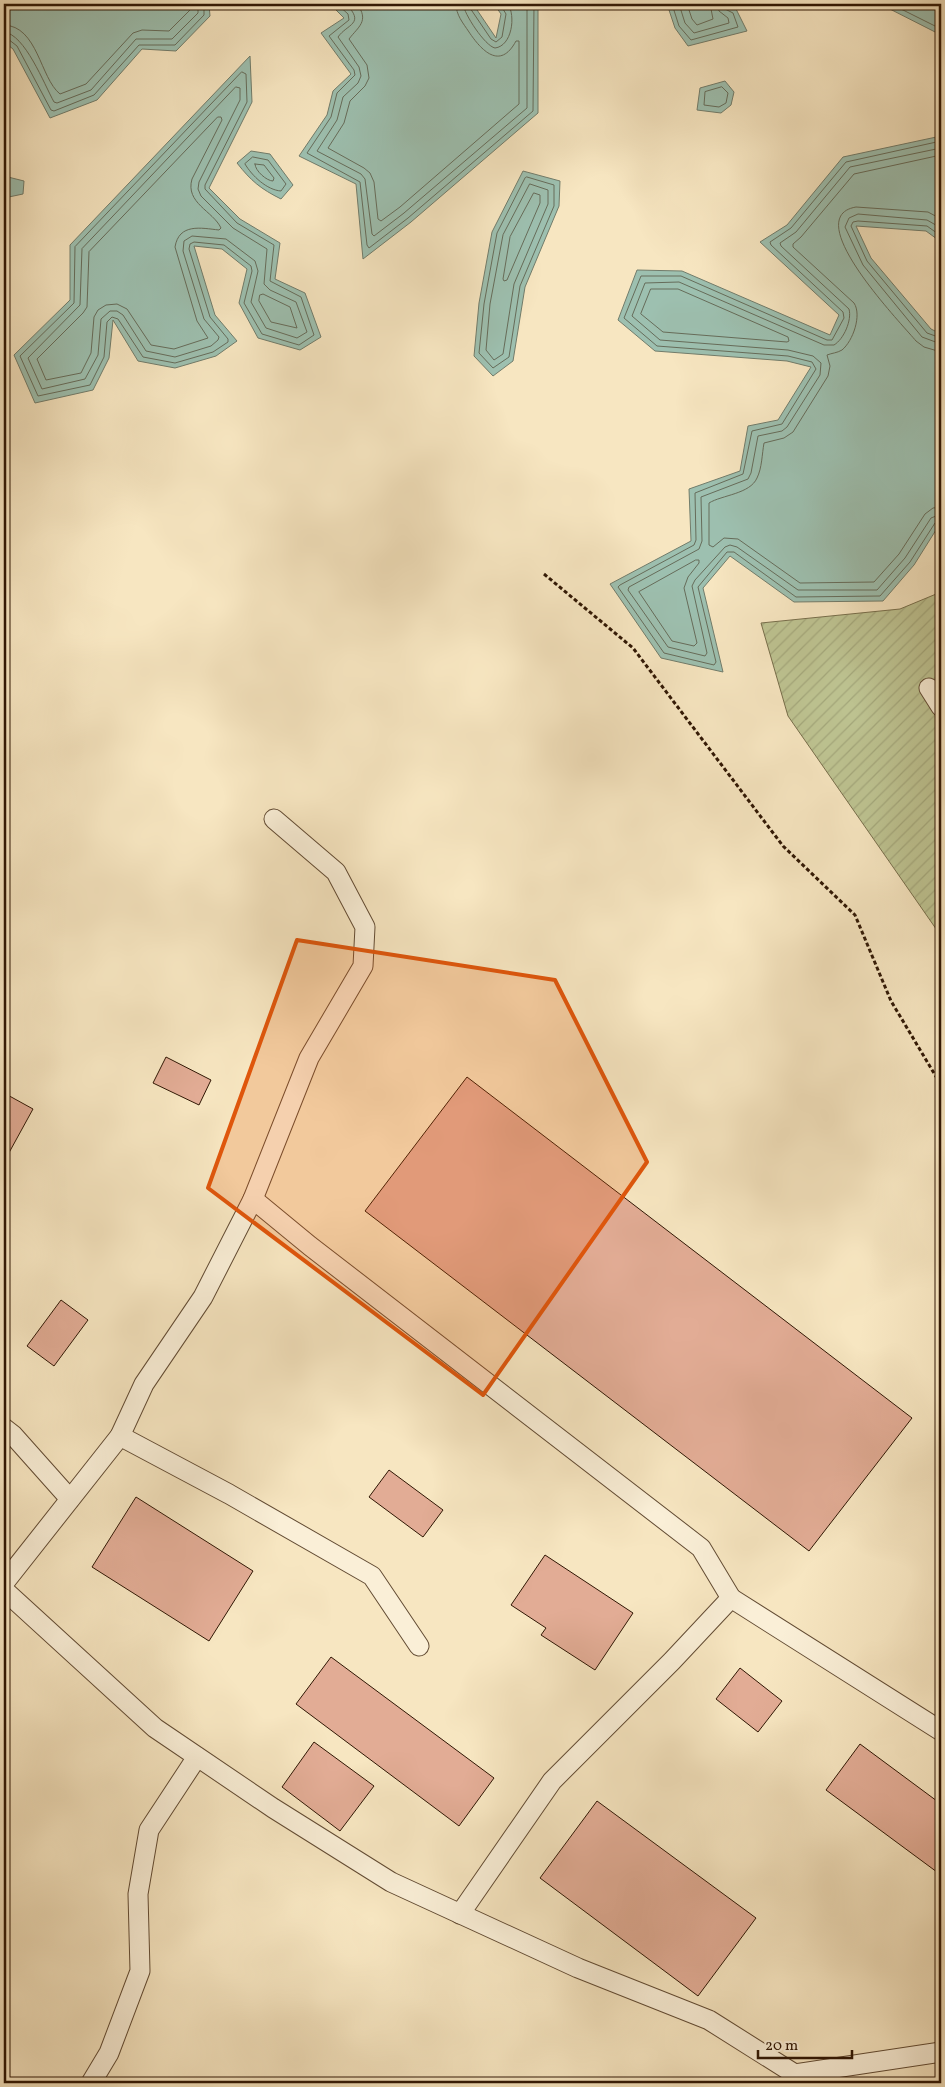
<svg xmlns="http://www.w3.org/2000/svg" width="945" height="2087" viewBox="0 0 945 2087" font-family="Vollkorn,serif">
  <defs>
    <pattern id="garden-furrows" width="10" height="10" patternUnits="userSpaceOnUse" patternTransform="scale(1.25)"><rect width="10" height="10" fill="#bec492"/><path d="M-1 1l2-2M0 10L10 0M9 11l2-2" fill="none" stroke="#a4a87c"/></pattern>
  </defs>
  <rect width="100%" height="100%" fill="#f7e6c1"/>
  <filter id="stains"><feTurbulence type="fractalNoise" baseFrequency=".004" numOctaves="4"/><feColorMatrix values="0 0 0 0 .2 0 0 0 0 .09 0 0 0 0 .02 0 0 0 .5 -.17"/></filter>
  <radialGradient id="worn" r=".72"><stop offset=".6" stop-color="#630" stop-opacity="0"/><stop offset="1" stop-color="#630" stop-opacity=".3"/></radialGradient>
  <path fill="url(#garden-furrows)" stroke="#776e4b" d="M941 592V936L788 716 761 623 900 609Z"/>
  <g fill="#9dc0b0" stroke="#717c6b">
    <path d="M4 4H209L210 16 176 51 142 49 97 100 50 118 13 49 4 42Z"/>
    <path d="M330 4H473L496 38 501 14 494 4H538V113L411 222 363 259 356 184 299 156 327 115 333 91 351 74 321 33 344 18Z"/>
    <path d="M667 4H722L736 9 747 31 688 46 675 28Z"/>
    <path d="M882 4H941V35L882 5Z"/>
    <path d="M250 56 252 102 209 188 240 219 280 243 275 279 305 293 321 337 300 350 258 338 239 303 247 269 222 249 194 246 215 315 237 341 216 356 175 368 138 361 113 320 109 358 93 390 35 403 14 355 70 300V245Z"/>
    <path d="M725 81 734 92 731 105 721 113 697 110 700 88Z"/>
    <path d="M941 136V242L926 231 856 226 871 258 931 329 941 334V522L914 565 883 601 794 602 730 556 703 588 723 672 661 658 610 584 691 541 689 489 740 471 748 426 778 420 811 367 787 361 655 351 618 320 637 270 682 271 830 335 839 315 760 242 787 225 843 157Z"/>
    <path d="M251 151 270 154 293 185 281 199C261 189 251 181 237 163Z"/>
    <path d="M523 171 560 181 559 206 525 287 513 361 493 376 474 356 479 303 492 232Z"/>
    <path d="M4 176 24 181 23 194 4 198Z"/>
  </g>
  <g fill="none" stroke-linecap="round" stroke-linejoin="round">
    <g stroke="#666c5a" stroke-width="1">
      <path d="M337 4 348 14 349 20 329 36 354 70 355 75 337 93 331 117 307 153 360 182 367 245 369 248 408 218 533 111 534 4"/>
      <path d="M346 4C366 24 347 24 338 37L359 67 361 76 358 83 343 97 337 120 317 151 361 174 365 179 372 234 374 236 404 213 527 108V4"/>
      <path d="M357 4C370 21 358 27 349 39L367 65 369 78 365 86 350 101 344 123 328 148 364 168 370 173 374 182 378 219 381 221 400 207 519 104V41H516C500 71 481 50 469 32 463 23 456 15 456 4"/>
      <path d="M463 4C464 14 485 46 495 48 512 46 516 16 508 4"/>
      <path d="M469 4 470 8 491 39 496 42 502 37 506 14 500 4"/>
      <path d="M672 4 679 26 691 40 738 27 733 13 725 9 723 4"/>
      <path d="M679 4 685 23 694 33 729 23 728 18 719 11 717 4"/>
      <path d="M687 4 692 19 697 25 713 19 710 4"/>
      <path d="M891 4 941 29"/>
      <path d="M4 25C38 26 40 78 60 94L86 84 133 33 142 30 169 31 190 10V4"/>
      <path d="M4 32C25 34 44 84 54 102L57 103 91 90 136 39H172L198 13V4"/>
      <path d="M4 39H8L17 46 51 110 54 111 94 95 139 45H175L204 15V4"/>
      <path d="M242 72 246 74 247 102 205 185V189L237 223 274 245 270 281 301 297 314 335 299 345 262 334 244 303 252 271 251 266 224 245 194 242 190 244 189 249 210 317 228 339V342L213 352 175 363 143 357 118 319 112 317 107 322 104 357 90 385 38 396 20 356 74 303 75 247Z"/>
      <path d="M236 87 240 88V100L199 182 198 189 201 196 233 228 267 249 264 284 270 290 296 302 307 332 297 338 266 328 251 302 258 271 255 261 226 239 192 236 184 241 183 251 204 319 219 337 218 340 211 346 175 357 146 351 123 315 117 311H110L101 319 98 355 85 379 42 389 28 358 80 305 82 249Z"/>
      <path d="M722 87 728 93 726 103 719 107 704 105 705 92Z"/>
      <path d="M218 117H221L222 120 192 179C185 203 213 211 221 228L219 230C201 228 179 223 175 247L197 321 208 338 174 349 151 345 127 309 117 304 106 305 98 310 94 317 91 353 81 373 46 380 37 359 83 313 87 307 89 252Z"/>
      <path d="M941 141 846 162 791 228 770 242 771 245 843 312 844 318 832 340H827L681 276H641L624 318 657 346 788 356 812 362 816 369 782 424 752 431 743 474 695 493 696 540 694 545 620 585 618 587 664 653 714 665 716 662 698 587 727 552H734L796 597 880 596 910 562 935 523 941 521"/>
      <path d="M941 148 850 167 796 232 780 243 781 246 849 309C852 320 844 339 834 345H824L679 282 645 283 632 316 660 340 788 350 813 356 821 363 820 375 787 427 782 431 758 436 751 473 748 479 701 497 702 541 699 549 629 587 628 590 668 647 705 656 707 653 692 586 695 580 725 547 730 545 737 547 798 590H877L905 558 931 518 941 514"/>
      <path d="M941 155 854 174 801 237 793 244V247L854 303C862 315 853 341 842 350 837 353 832 353 827 355L830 366 828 376 793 432 784 438 764 443C762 454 762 468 757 478 750 494 722 495 709 503V545L713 547 724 538 738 539 800 583 874 582 899 554 925 514 933 508 941 507"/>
      <path d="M253 157 268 160 286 184 281 191C267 190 252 176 245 164Z"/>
      <path d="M255 164 264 165 274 178 273 181C267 181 255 171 255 164Z"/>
      <path d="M527 177 554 185V206L520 286 509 357 493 368 479 353 484 304 497 233 525 178Z"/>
      <path d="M530 184 548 190V204L514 284 503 354 494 360 486 350 490 304 503 235Z"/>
      <path d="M534 193 540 195V203L507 280 504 281 503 279 510 237Z"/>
      <path d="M941 219 928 212 856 207C798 217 902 324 916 341L924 347 941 352"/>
      <path d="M941 228 927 220 858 214 849 218 845 227 863 265 922 337 941 344"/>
      <path d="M941 236 927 226 858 221 853 222 851 226 867 261 927 333 941 338"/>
      <path d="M651 289H678L788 337 789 341 787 342 663 332 641 314Z"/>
      <path d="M260 295 263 294 290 307 297 328 271 322 259 301Z"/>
      <path d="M696 560H699V563L688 577 684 588 697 643 694 646 672 641 639 592Z"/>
    </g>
  </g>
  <g fill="#e2ac95" stroke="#301704">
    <path d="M166 1057 211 1080 199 1105 153 1083Z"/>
    <path d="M467 1077 912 1418 809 1551 365 1211Z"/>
    <path d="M4 1093 33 1109 5 1160 4 1159Z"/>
    <path d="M61 1300 88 1320 54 1366 27 1346Z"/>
    <path d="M389 1470 443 1510 423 1537 369 1497Z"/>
    <path d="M136 1497 253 1571 209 1641 92 1567Z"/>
    <path d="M545 1555 633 1613 595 1670 541 1635 546 1628 511 1605Z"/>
    <path d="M331 1657 494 1778 459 1826 296 1704Z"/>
    <path d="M740 1668 782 1701 758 1732 716 1699Z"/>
    <path d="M314 1742 374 1786 340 1831 282 1787Z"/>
    <path d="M860 1744 941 1804V1875L826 1790Z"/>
    <path d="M597 1801 756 1918 698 1996 540 1878Z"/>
  </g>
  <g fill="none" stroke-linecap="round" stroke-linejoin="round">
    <defs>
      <g id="lane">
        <path d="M929 688 941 707"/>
        <path d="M253 1199 309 1058 363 966 365 927 336 872 274 819"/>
        <path d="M4 1428 13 1435 70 1499"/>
        <path d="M4 1583 120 1436"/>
        <path d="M4 1590 155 1728 273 1808 391 1882 578 1968 709 2020 809 2083"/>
        <path d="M419 1646 372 1576 229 1494 120 1436 144 1384 203 1297 253 1199 310 1246 701 1548 731 1598"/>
        <path d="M460 1914 552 1781 672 1661 731 1598 941 1731"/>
        <path d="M795 2074 941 2052"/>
        <path d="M91 2083 109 2053 140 1971 138 1894 149 1830 197 1757"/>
      </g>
    </defs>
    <use href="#lane" stroke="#624b33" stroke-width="21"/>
    <path stroke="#301704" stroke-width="3" stroke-dasharray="4 2.5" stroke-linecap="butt" d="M544 574 633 648 783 846 855 915 891 1001 941 1085"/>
    <use href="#lane" stroke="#faefd7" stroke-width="19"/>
  </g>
  <path fill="#df560c" fill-opacity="0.2" stroke="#df560c" stroke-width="4" stroke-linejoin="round" d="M297 940 555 980 647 1162 483 1395 208 1188Z"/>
  <rect width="945" height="2087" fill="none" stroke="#f7e6c1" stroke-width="20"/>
  <rect x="5" y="5" width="935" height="2077" fill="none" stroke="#301704" stroke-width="2.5"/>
  <rect x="10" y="10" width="925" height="2067" fill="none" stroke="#301704"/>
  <path d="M758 2050v8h94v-8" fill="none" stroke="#301704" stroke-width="2.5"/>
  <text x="765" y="2050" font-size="15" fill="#301704" stroke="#faefd7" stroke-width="4" paint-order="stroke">20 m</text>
  <rect width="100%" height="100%" filter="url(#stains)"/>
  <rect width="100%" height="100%" fill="url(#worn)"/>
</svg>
